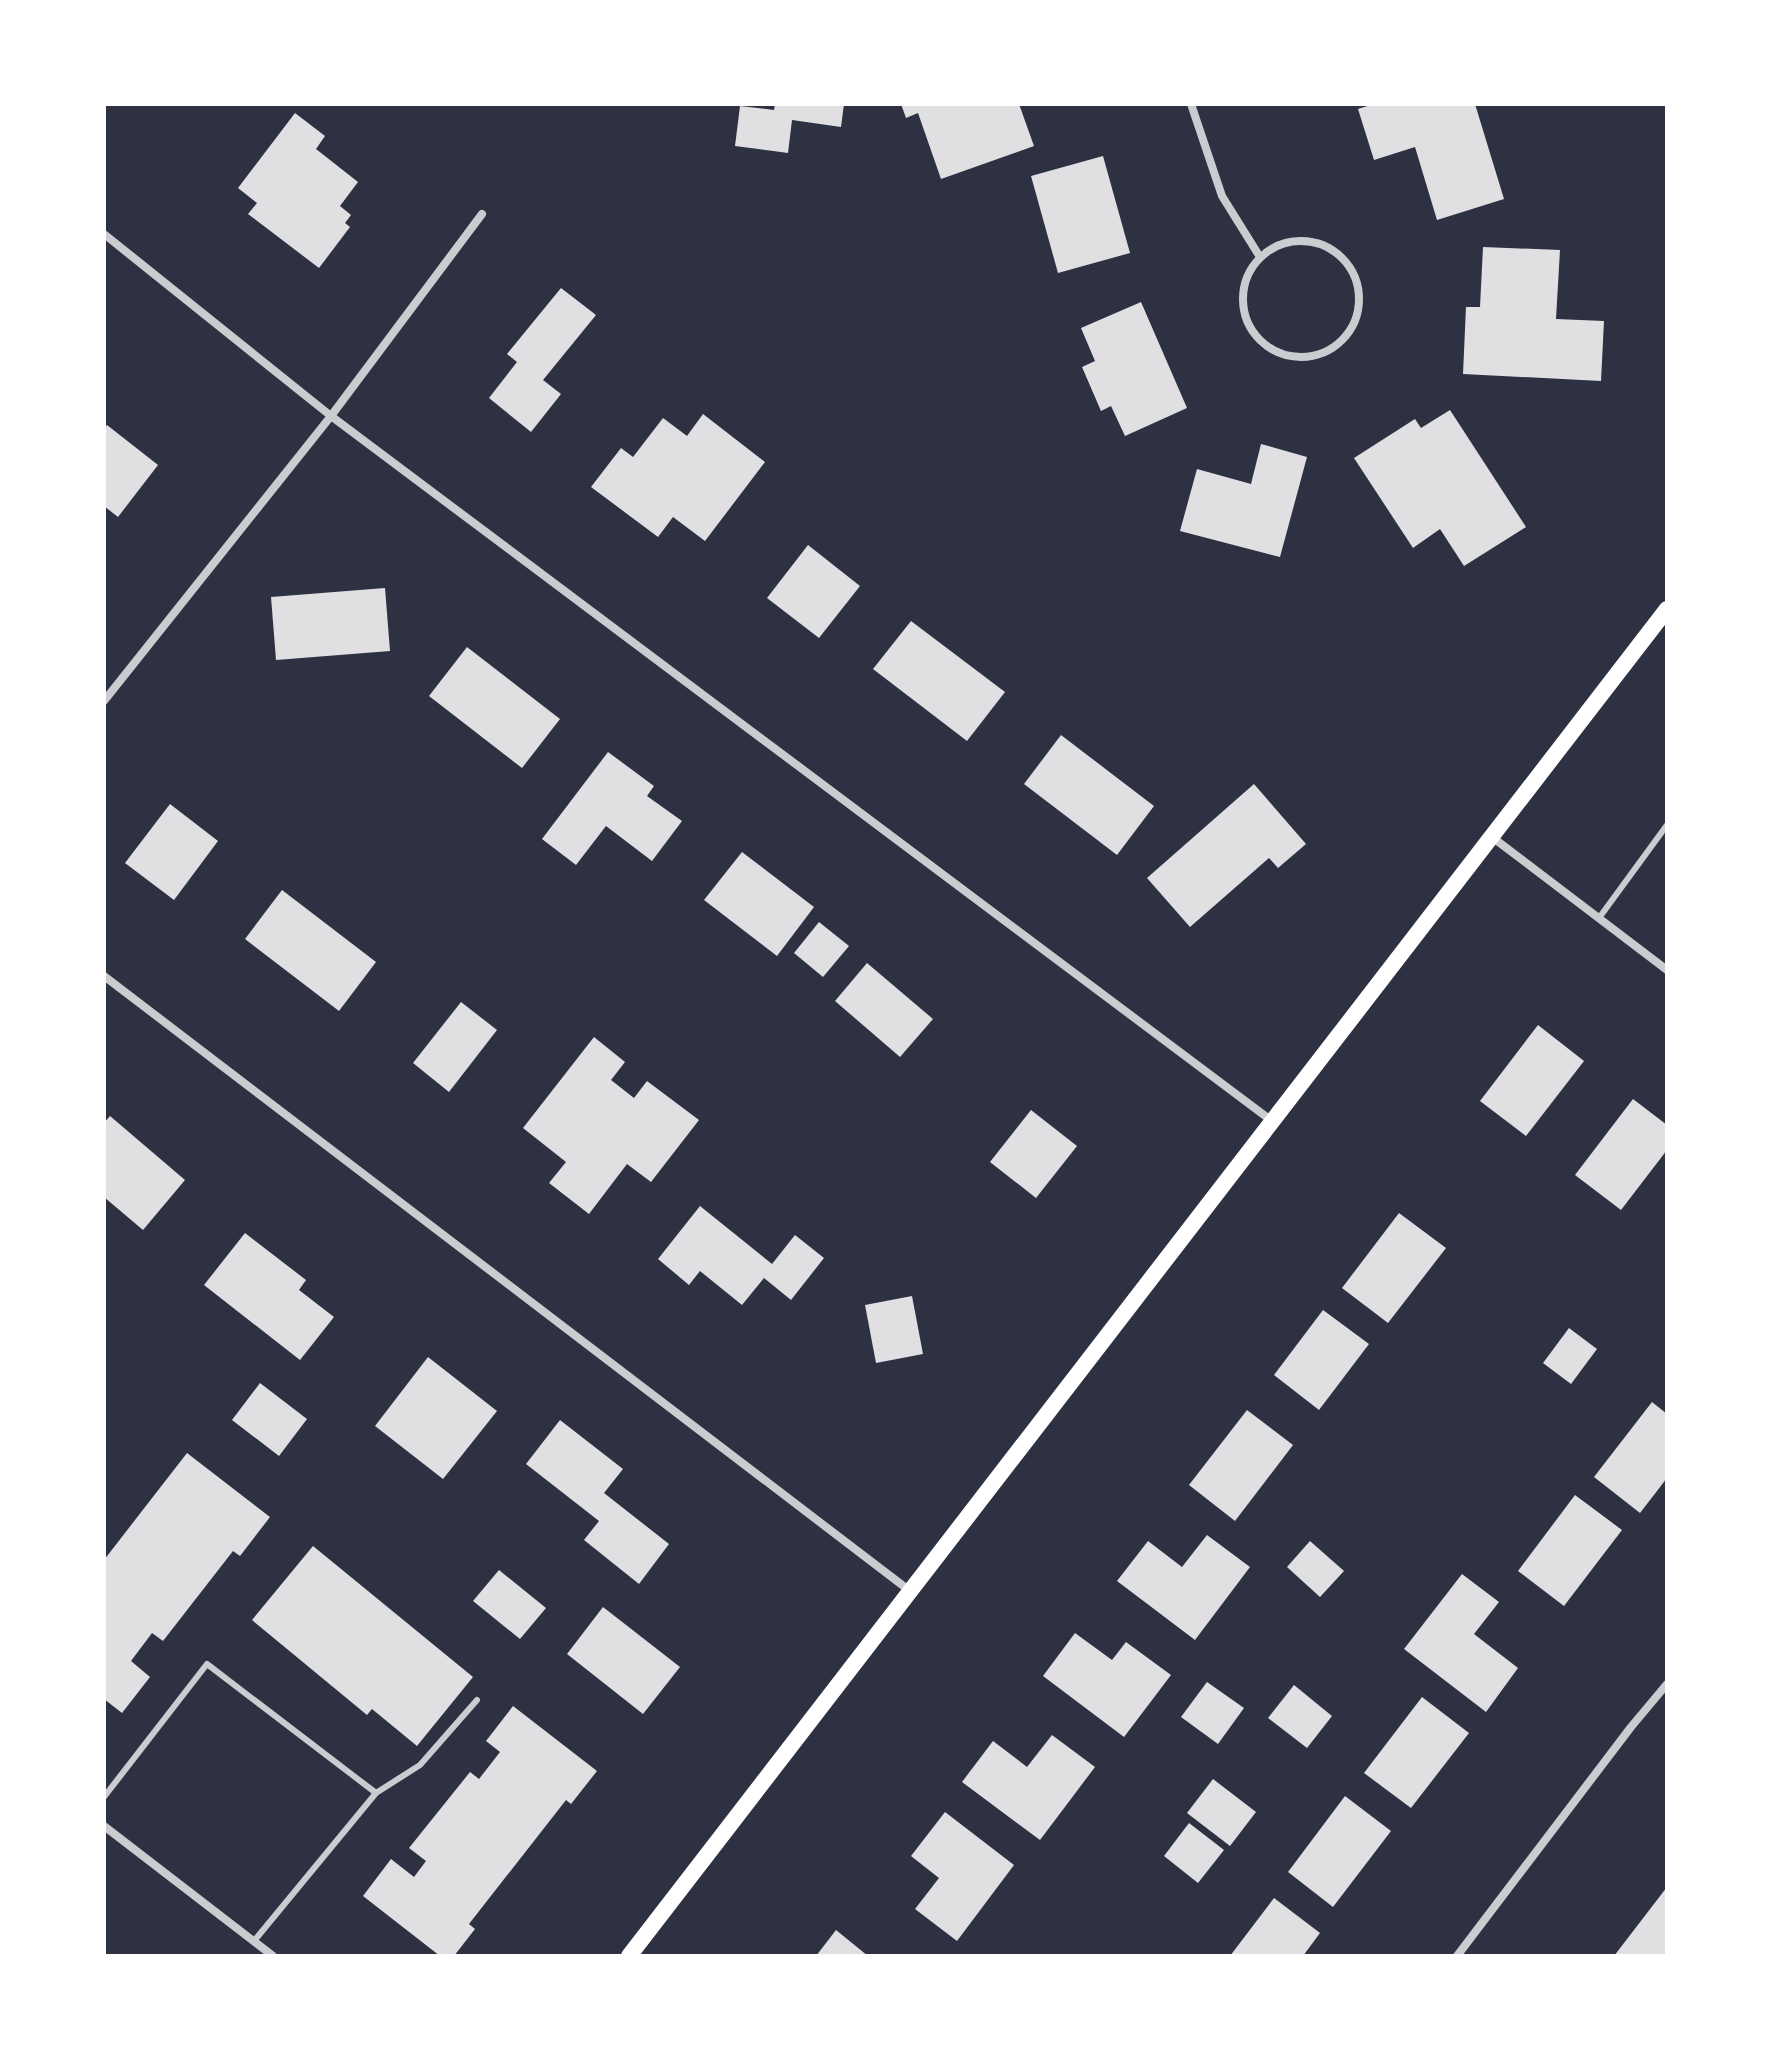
<svg xmlns="http://www.w3.org/2000/svg" width="1771" height="2060" viewBox="0 0 1771 2060" font-family="Overpass,sans-serif">
  <rect width="100%" height="100%" fill="#2d3142"/>
  <g fill="#e0e0e3">
    <path d="M775 104H844L841 127 792 120 788 153 735 146 740 106 774 110Z"/>
    <path d="M901 104H1019L1034 146 941 179 918 113 906 118Z"/>
    <path d="M1374 104H1475L1504 199 1437 220 1415 147 1374 160 1358 109Z"/>
    <path d="M295 113 325 136 316 149 358 182 340 206 351 215 345 223 350 227 319 268 248 214 257 203 238 188Z"/>
    <path d="M1103 156 1130 253 1058 273 1031 176Z"/>
    <path d="M1483 247 1560 250 1556 319 1604 321 1601 381 1463 374 1466 307H1480Z"/>
    <path d="M561 288 596 315 543 380 561 394 531 432 489 398 517 362 507 354Z"/>
    <path d="M1141 302 1187 408 1125 436 1111 406 1101 411 1082 367 1095 361 1081 328Z"/>
    <path d="M1450 410 1526 527 1464 566 1440 529 1413 548 1354 458 1415 419 1421 428Z"/>
    <path d="M703 414 765 462 705 541 673 517 658 537 591 487 621 448 633 457 663 418 687 436Z"/>
    <path d="M107 425 158 465 118 517 104 506V429Z"/>
    <path d="M1261 444 1307 457 1280 557 1180 531 1197 469 1251 484Z"/>
    <path d="M808 545 860 586 819 638 767 598Z"/>
    <path d="M385 588 390 651 276 660 271 597Z"/>
    <path d="M911 621 1005 692 967 741 873 669Z"/>
    <path d="M467 647 560 719 522 768 429 696Z"/>
    <path d="M1061 735 1154 806 1117 855 1024 784Z"/>
    <path d="M608 752 654 786 647 796 682 821 652 861 606 826 576 865 542 839Z"/>
    <path d="M1254 784 1306 844 1278 868 1269 858 1190 927 1147 878Z"/>
    <path d="M170 804 218 841 174 900 125 863Z"/>
    <path d="M742 852 814 907 777 956 704 900Z"/>
    <path d="M282 890 376 962 339 1011 245 939Z"/>
    <path d="M819 922 849 946 823 977 794 953Z"/>
    <path d="M867 963 933 1019 900 1057 835 1001Z"/>
    <path d="M461 1002 497 1030 449 1092 413 1063Z"/>
    <path d="M1538 1025 1584 1061 1526 1136 1480 1101Z"/>
    <path d="M594 1037 625 1062 611 1080 634 1098 647 1081 699 1120 651 1182 627 1164 589 1214 549 1183 566 1162 523 1128Z"/>
    <path d="M1633 1099 1667 1125V1150L1621 1210 1575 1175Z"/>
    <path d="M1031 1110 1077 1146 1036 1198 990 1162Z"/>
    <path d="M110 1116 185 1180 143 1230 104 1197V1123Z"/>
    <path d="M700 1206 772 1264 795 1235 824 1258 791 1300 764 1278 742 1305 700 1271 689 1285 658 1259Z"/>
    <path d="M1399 1213 1446 1248 1388 1323 1342 1288Z"/>
    <path d="M245 1233 306 1280 299 1290 334 1317 300 1360 204 1285Z"/>
    <path d="M912 1296 923 1354 876 1363 865 1305Z"/>
    <path d="M1323 1310 1369 1344 1319 1410 1274 1375Z"/>
    <path d="M1569 1328 1597 1349 1571 1384 1543 1363Z"/>
    <path d="M428 1357 497 1411 443 1479 375 1426Z"/>
    <path d="M260 1383 307 1419 279 1456 232 1420Z"/>
    <path d="M1652 1402 1667 1414V1478L1640 1513 1594 1477Z"/>
    <path d="M1247 1410 1293 1445 1235 1521 1189 1485Z"/>
    <path d="M560 1420 623 1469 604 1493 669 1544 639 1584 584 1540 599 1521 526 1464Z"/>
    <path d="M187 1453 270 1517 240 1556 233 1551 163 1641 152 1633 131 1661 150 1677 122 1713 104 1699V1560Z"/>
    <path d="M1575 1495 1622 1530 1564 1606 1518 1571Z"/>
    <path d="M1207 1535 1250 1567 1195 1640 1117 1581 1148 1541 1182 1567Z"/>
    <path d="M1310 1541 1344 1571 1320 1597 1287 1567Z"/>
    <path d="M313 1546 473 1677 417 1746 372 1709 367 1715 252 1620Z"/>
    <path d="M499 1570 546 1608 520 1639 473 1601Z"/>
    <path d="M1462 1574 1499 1602 1474 1634 1518 1668 1486 1712 1404 1649Z"/>
    <path d="M603 1607 680 1667 643 1714 567 1654Z"/>
    <path d="M1075 1633 1112 1660 1126 1642 1171 1675 1124 1737 1043 1676Z"/>
    <path d="M1207 1682 1244 1708 1218 1744 1181 1717Z"/>
    <path d="M1294 1685 1332 1716 1307 1748 1268 1718Z"/>
    <path d="M1422 1697 1469 1733 1411 1808 1364 1773Z"/>
    <path d="M513 1706 597 1771 571 1804 566 1800 469 1924 475 1929 454 1956H440L363 1896 391 1859 414 1877 426 1861 409 1848 470 1772 479 1779 500 1752 486 1741Z"/>
    <path d="M1052 1735 1095 1767 1040 1840 962 1782 993 1741 1027 1767Z"/>
    <path d="M1213 1779 1256 1812 1230 1846 1187 1813Z"/>
    <path d="M1345 1796 1391 1831 1333 1907 1288 1872Z"/>
    <path d="M945 1812 1014 1865 957 1941 915 1909 939 1878 911 1856Z"/>
    <path d="M1189 1823 1224 1850 1198 1883 1164 1856Z"/>
    <path d="M1667 1887V1956H1614Z"/>
    <path d="M1274 1898 1320 1933 1303 1956H1230Z"/>
    <path d="M836 1930 868 1956H816Z"/>
  </g>
  <g fill="none" stroke-linecap="round" stroke-linejoin="round">
    <g stroke="#caccd0" stroke-width="6">
      <path d="M1599 918 1667 825"/>
      <path d="M376 1793 420 1765 477 1700"/>
      <path d="M104 1797 207 1664 376 1793 254 1941"/>
    </g>
    <g stroke="#caccd0" stroke-width="8">
      <path d="M1191 104 1222 196 1260 257"/>
      <path d="M104 234 331 416 1272 1121"/>
      <circle cx="1301" cy="299" r="58"/>
      <path d="M104 701 331 416 482 214"/>
      <path d="M1492 837 1667 970"/>
      <path d="M104 976 910 1591"/>
      <path d="M104 1826 273 1956"/>
      <path d="M1457 1956 1631 1727 1667 1684"/>
    </g>
    <path stroke="#fff" stroke-width="16" d="M629 1956 1667 609"/>
  </g>
  <rect width="1771" height="2060" fill="none" stroke="#ffffff" stroke-width="212"/>
</svg>
